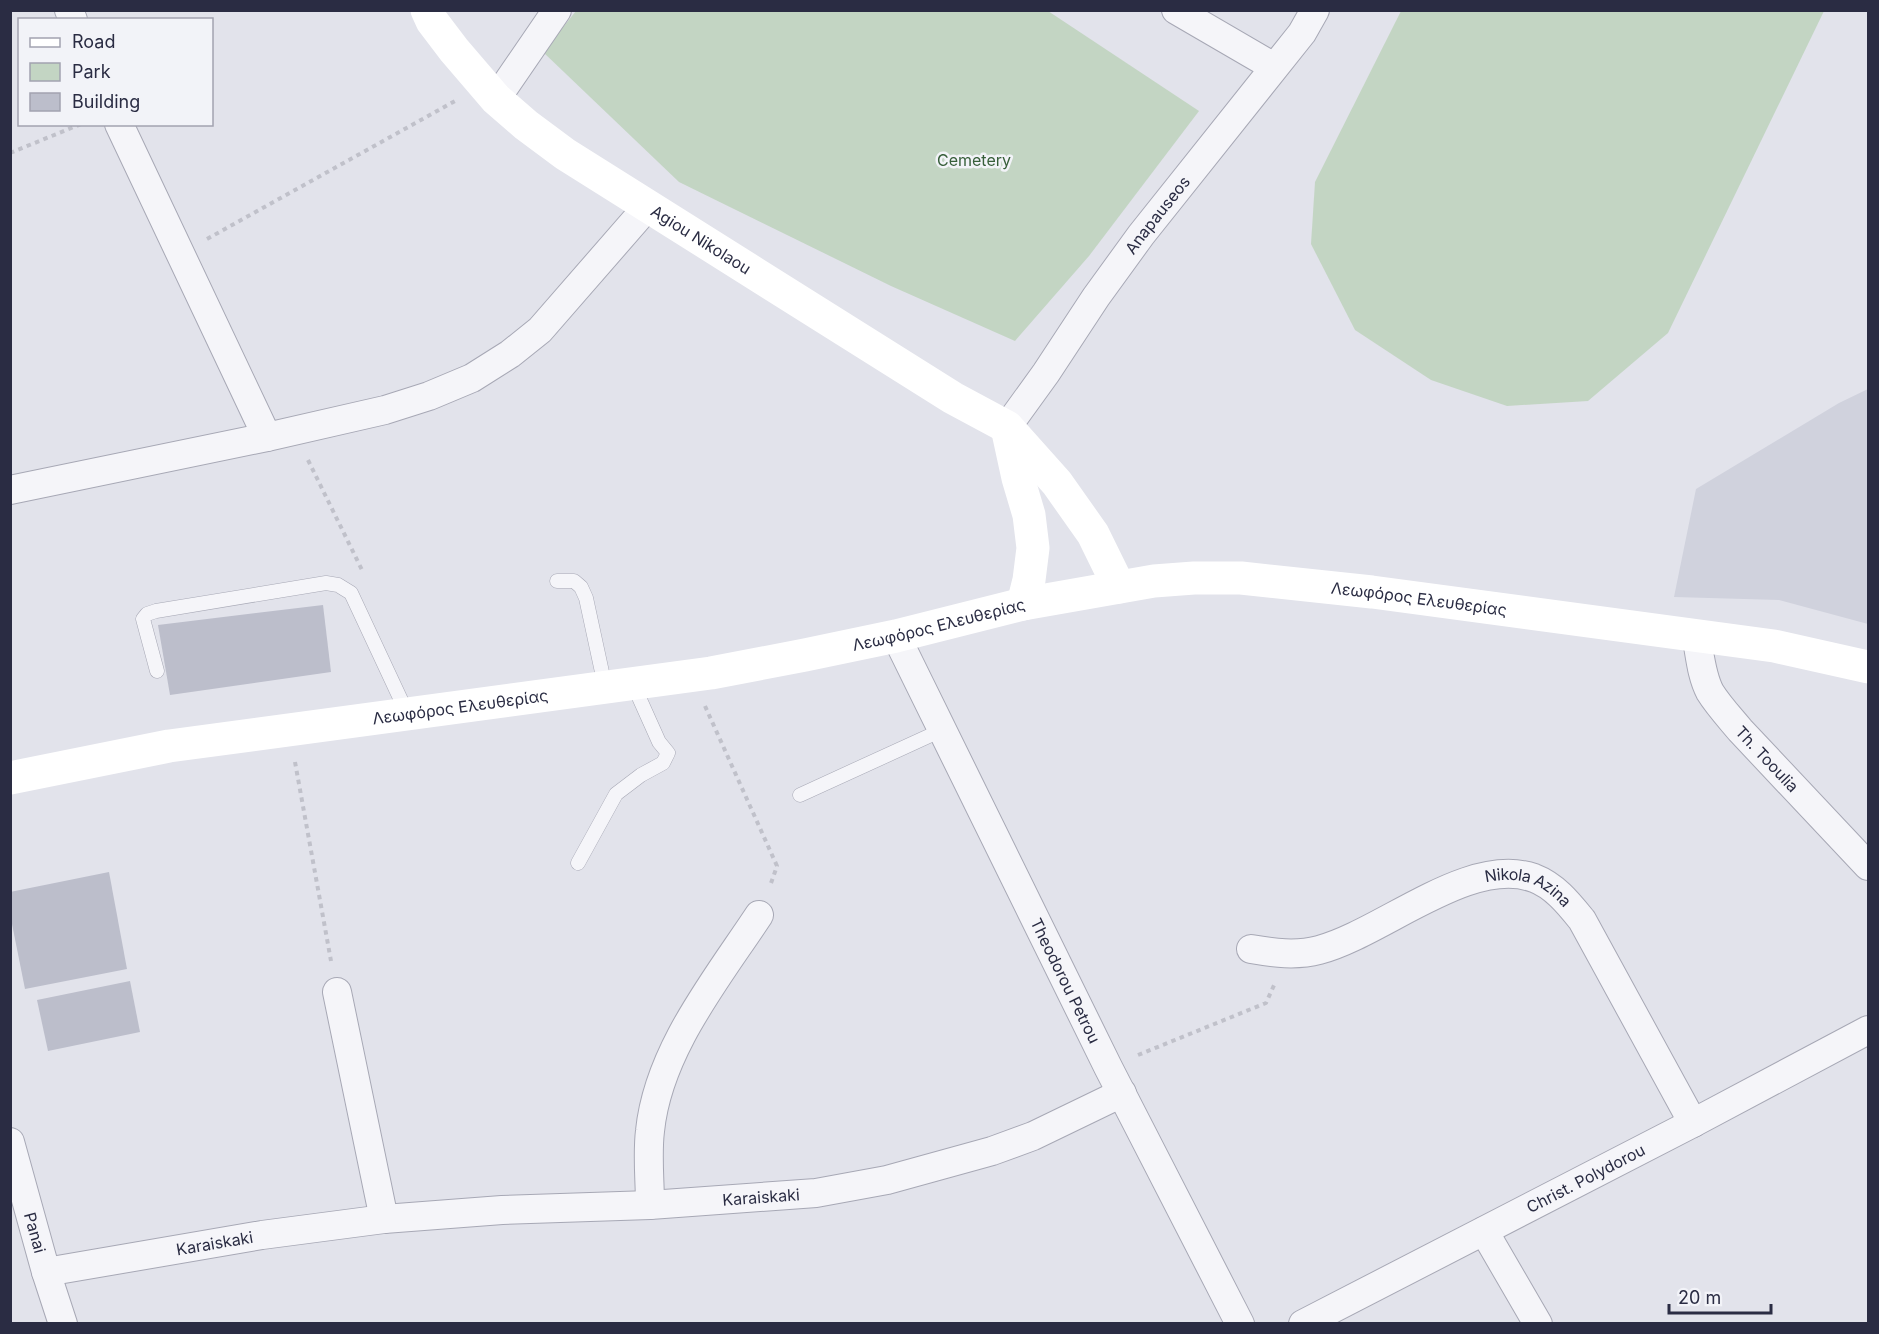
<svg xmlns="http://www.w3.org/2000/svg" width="1879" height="1334" viewBox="0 0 1879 1334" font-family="Inter,sans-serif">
  <rect width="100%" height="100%" fill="#e2e3eb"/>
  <path fill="#d0d2dd" d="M1868 389V624L1779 600 1674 597 1696 489 1839 403Z"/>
  <g fill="#c3d5c3">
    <path d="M576 11H1048L1199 111 1089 256 1015 341 891 286 679 182 543 52Z"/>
    <path d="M1401 11H1824L1668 333 1588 401 1507 406 1431 380 1355 330 1311 244 1315 182Z"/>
  </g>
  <g fill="#bcbecb">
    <path d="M323 605 331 672 170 695 158 625Z"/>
    <path d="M109 872 127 969 25 989 10 914V892Z"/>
    <path d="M130 981 140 1032 48 1051 37 1000Z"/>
  </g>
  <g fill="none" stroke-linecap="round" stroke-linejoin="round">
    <defs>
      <g id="lane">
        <path d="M557 581H574L581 587 586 598 605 686"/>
        <path d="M157 671 143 619 147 614 156 611 326 583 338 585 351 593 407 713"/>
        <path d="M800 795 942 730"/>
        <path d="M578 863 616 794 641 775 663 763 668 753 659 742 633 684"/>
      </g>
      <g id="street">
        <path d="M69 10 73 20"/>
        <path d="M1176 10 1274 67"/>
        <path d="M496 99 557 10"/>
        <path d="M119 124 267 437"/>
        <path id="s1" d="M1007 427 1046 373 1096 297 1141 235 1302 33 1315 10"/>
        <path d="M10 490 267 437 385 410 429 396 472 378 510 354 540 330 648 206"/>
        <path id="s2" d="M1696 635C1700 654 1701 675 1710 692 1718 705 1730 718 1740 730L1868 866"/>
        <path id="s3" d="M896 636 1108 1067 1240 1324"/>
        <path id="s4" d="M1251 949C1274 953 1296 956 1319 950 1383 933 1469 855 1534 878 1555 886 1569 904 1582 920L1693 1123"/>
        <path d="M337 992 384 1219"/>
        <path id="s5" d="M10 1142 46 1272 63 1324"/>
        <path d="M650 1205C650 1181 647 1155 650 1131 658 1051 716 980 759 915"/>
        <path d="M1484 1231 1538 1324"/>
        <path id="s6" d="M46 1272 262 1235 384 1219 502 1210 650 1205 816 1193 887 1180 992 1151 1033 1136 1122 1093"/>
        <path id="s7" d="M1303 1324 1693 1123 1868 1030"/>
      </g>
    </defs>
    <use href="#lane" stroke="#a7a8b5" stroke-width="15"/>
    <use href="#street" stroke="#a7a8b5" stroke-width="30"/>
    <g stroke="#c0c1ca" stroke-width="4" stroke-dasharray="4.5 4.5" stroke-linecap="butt">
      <path d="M10 153 81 124"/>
      <path d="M207 239 455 101"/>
      <path d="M308 460 363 572"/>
      <path d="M705 706 777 866 770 886"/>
      <path d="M295 762 331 961"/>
      <path d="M1138 1055 1266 1003 1275 983"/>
    </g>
    <use href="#lane" stroke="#f5f5f9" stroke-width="14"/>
    <use href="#street" stroke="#f5f5f9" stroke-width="28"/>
    <g stroke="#fff" stroke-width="33">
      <path id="s8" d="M427 10 432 21 454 50 496 99 526 125 565 154 953 398 1007 427 1057 483 1093 534 1119 587"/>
      <path d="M1008 432 1018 478 1029 515 1033 548 1029 580 1023 604"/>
      <path id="s9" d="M10 778 169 746 711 673 805 655 896 636 1023 604 1154 581 1194 578H1241L1372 592 1774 646 1868 667"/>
    </g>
  </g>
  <g text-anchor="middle" stroke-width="5" stroke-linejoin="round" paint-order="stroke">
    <g font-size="16" fill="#375f3a" stroke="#f2f3f8">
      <text x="974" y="166">Cemetery</text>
    </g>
    <g font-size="16" fill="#2a2c43" stroke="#f2f3f8">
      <text dy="6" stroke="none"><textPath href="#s1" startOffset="260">Anapauseos</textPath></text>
      <text dy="6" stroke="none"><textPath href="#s8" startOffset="362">Agiou Nikolaou</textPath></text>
      <text dy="6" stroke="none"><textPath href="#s9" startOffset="1428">Λεωφόρος Ελευθερίας</textPath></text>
      <text dy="6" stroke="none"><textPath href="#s9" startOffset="942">Λεωφόρος Ελευθερίας</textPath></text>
      <text dy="6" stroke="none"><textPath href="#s9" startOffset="456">Λεωφόρος Ελευθερίας</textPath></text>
      <text dy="6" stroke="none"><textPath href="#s2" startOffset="147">Th. Tooulia</textPath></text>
      <text dy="6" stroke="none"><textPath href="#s4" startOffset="297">Nikola Azina</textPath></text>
      <text dy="6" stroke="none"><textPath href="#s3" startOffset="384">Theodorou Petrou</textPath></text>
      <text dy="6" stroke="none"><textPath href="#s7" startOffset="318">Christ. Polydorou</textPath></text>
      <text dy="6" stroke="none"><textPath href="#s6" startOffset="720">Karaiskaki</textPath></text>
      <text dy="6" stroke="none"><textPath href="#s5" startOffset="94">Panai</textPath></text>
      <text dy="6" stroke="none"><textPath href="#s6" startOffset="171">Karaiskaki</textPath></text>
    </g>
  </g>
  <rect width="1879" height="1334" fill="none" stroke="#2a2c43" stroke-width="24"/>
  <rect x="18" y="18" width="195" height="108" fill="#f2f3f8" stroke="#a2a3b0" stroke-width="1.5"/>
  <rect x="30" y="38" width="30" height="9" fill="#ffffff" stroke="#a2a3b0" stroke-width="1.5"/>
  <text x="72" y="48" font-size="18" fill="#2a2c43">Road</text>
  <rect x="30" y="63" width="30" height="18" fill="#c3d5c3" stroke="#a2a3b0" stroke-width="1.5"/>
  <text x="72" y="78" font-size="18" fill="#2a2c43">Park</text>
  <rect x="30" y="93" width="30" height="18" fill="#bcbecb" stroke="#a2a3b0" stroke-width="1.5"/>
  <text x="72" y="108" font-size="18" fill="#2a2c43">Building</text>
  <path d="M1669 1304v9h102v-9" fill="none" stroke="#2a2c43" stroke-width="3"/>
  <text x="1678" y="1304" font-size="18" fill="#2a2c43" stroke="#f2f3f8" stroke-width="4.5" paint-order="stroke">20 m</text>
</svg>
